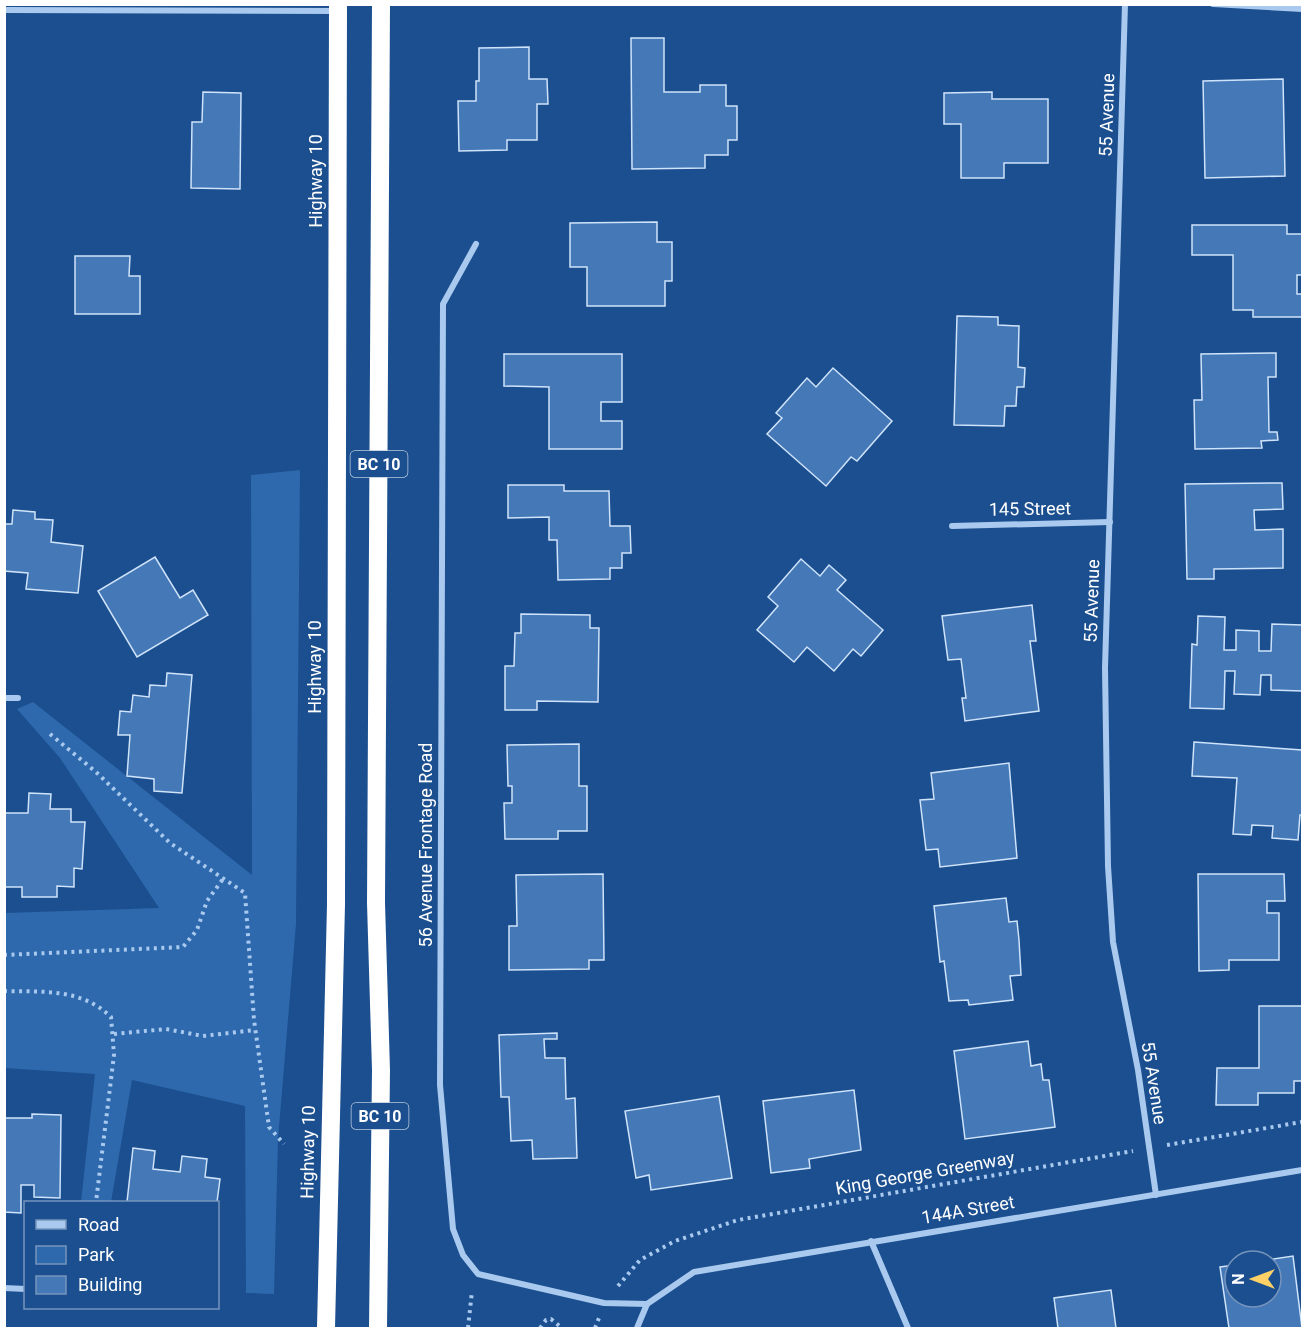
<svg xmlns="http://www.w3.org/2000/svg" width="1307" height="1333" viewBox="0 0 1307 1333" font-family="Roboto,sans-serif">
  <rect width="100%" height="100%" fill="#1b4f8f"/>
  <path fill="#2e69ad" d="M300 470 296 924 278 1139 274 1294 246 1293 245 1106 132 1080 111 1202H81L95 1074 5 1068V913L159 908 60 758 17 709 33 702 252 875 251 475Z"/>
  <g fill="#4478b7" stroke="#cfe3fa" stroke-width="1.5">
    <path d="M631 38H664V92H700V85H726V106H737V140H728V155H705V168L632 169Z"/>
    <path d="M529 47V79H547L548 104H537V140H507V150L459 151 458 101H476V81H479V48Z"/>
    <path d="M1283 79 1285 176 1205 178 1203 81Z"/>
    <path d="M203 92 241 93 240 189 191 188 192 122H202Z"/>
    <path d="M992 92V99H1048V163H1004V178H961V124H944V93Z"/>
    <path d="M657 222V242H672V281H665V306H587V267H570V223Z"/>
    <path d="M1192 225H1287V234H1302V275H1297V294H1302V317H1253V310H1233V255H1192Z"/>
    <path d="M75 256H130L129 276H140V314H75Z"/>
    <path d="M957 316 998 317V325L1019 326 1018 367 1025 368 1024 387H1017L1016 406H1005L1004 426 954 425Z"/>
    <path d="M1276 353V377H1268L1269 432H1277L1278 440 1261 441 1262 448 1195 449 1194 400H1202L1201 354Z"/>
    <path d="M504 354H622V402H601V421H622V449H549V387L504 386Z"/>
    <path d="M833 368 892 421 857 461 851 457 826 486 767 434 782 418 776 413 807 378 816 387Z"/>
    <path d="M1282 483 1283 509 1254 510 1255 530 1283 529V568L1214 569V579H1187L1185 484Z"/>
    <path d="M508 485H564V491H609L610 526H630L631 553H622V568H610V579L558 580 557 540H549V517L508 518Z"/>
    <path d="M13 510 35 512V519L53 520 51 542 83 546 78 593 26 589 28 573 4 571V524H12Z"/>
    <path d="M155 557 180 598 193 590 208 615 137 657 98 591Z"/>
    <path d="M801 559 820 576 829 565 846 580 837 590 883 630 861 656 853 649 834 671 807 647 794 662 757 630 778 606 768 597Z"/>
    <path d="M1032 605 1036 641H1030L1039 711 965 721 962 698H966L961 659 948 660 942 616Z"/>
    <path d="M521 614 590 615V628H599L598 702 537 701V710H505V666H514L515 633H521Z"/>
    <path d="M1198 616 1225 617 1224 650H1236V630L1259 631V651H1271L1272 624 1302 625V691L1271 690V675H1261L1260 695 1234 694 1235 671H1225L1224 709 1190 708 1192 644 1197 645Z"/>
    <path d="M167 673 192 675 182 793 154 791V779L127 776 130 735H118L120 711 131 712 133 695 149 697 150 685 166 686Z"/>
    <path d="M1194 742 1302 750V815H1300L1298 840 1272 838 1273 826 1252 825 1251 835 1233 834 1237 778 1192 776Z"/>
    <path d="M579 744V786H587V831H558V839H505L504 803H512V786H508L507 745Z"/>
    <path d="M1009 763 1017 858 940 867 938 849 926 850 920 800 934 799 931 773Z"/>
    <path d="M29 793 51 794 50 809H71V822H85L82 869 74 868V887L57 886V897H22V887H4V813H28Z"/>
    <path d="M603 874 604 960H589V969L509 970V926H517L516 875Z"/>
    <path d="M1198 874H1284L1285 901H1267V913H1279V960H1229V970L1199 971Z"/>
    <path d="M1006 898 1009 922 1017 921 1019 940 1021 975 1010 976 1013 1000 969 1005 968 1000 949 1001 944 961 940 962 934 906Z"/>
    <path d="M1259 1006H1302V1081H1294V1093H1258V1105H1216L1217 1068H1259Z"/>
    <path d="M557 1033V1039H544L545 1058H565L566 1099 575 1098 577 1158 533 1159 532 1140 511 1141 509 1097H501L499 1035Z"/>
    <path d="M1028 1041 1031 1066 1041 1064 1043 1080H1049L1055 1127 965 1139 954 1051Z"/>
    <path d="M854 1090 861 1150 809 1159 810 1168 771 1173 763 1101Z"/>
    <path d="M719 1096 732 1178 651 1190 649 1175 636 1178 625 1111Z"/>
    <path d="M32 1114 61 1115 60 1198 34 1197V1185H21V1213L4 1212V1118H32Z"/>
    <path d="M133 1148 155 1151 153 1169 180 1172 182 1156 207 1159 205 1177 220 1179 217 1202H127Z"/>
    <path d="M1293 1256 1302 1328H1229L1220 1267 1235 1265V1297H1271V1261H1261Z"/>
    <path d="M1111 1290 1116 1328H1058L1054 1298Z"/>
  </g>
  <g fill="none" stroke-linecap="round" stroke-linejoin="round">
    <g stroke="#a9c9ee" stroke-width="4" stroke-dasharray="3 4.5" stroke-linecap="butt">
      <path d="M50 734 96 772 170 843 245 893 254 1020 269 1127 284 1144"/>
      <path d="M4 955 183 947 197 930 207 901 223 879"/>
      <path d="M4 991C43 992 81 988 111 1017L114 1055 96 1202"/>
      <path d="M114 1034 166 1029 203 1036 255 1030"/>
      <path d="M1167 1145 1302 1122"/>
      <path d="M618 1286 640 1260 675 1241 738 1220 1133 1151"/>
      <path d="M468 1328 472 1291"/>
      <path d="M540 1328 546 1320 551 1319 562 1328"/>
      <path d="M595 1328 599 1318"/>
    </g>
    <g stroke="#a9c9ee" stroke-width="6">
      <path d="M1125 4 1105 668 1108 866 1113 942 1138 1070 1156 1195"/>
      <path d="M1213 4 1302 9"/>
      <path d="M4 10 337 11"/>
      <path d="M476 244 443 304 440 1085 453 1229 463 1255 478 1274 604 1303 647 1304"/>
      <path d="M952 526 1110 522"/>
      <path d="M4 698H18"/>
      <path d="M871 1241 908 1328"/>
      <path d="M4 1288 26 1289"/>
      <path d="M647 1304 694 1272 1302 1170"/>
      <path d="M637 1328 647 1304"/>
    </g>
    <g stroke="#fff" stroke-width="18">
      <path d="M326 1328 336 904 338 4"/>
      <path d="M378 1328 381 1070 376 903 381 4"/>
    </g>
  </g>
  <g text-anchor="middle" stroke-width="4.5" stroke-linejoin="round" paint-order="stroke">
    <g fill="#1b4f8f" stroke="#bbcadd" stroke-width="1.5">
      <rect x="350.5" y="451" width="57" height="26" rx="4.5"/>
      <rect x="351.5" y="1103" width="57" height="26" rx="4.5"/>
    </g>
    <g font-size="16" font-weight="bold" fill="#fff">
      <text x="379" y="470">BC 10</text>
      <text x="380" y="1122">BC 10</text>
    </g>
    <g font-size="18" fill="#fff" stroke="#1b4f8f">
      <text transform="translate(1107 115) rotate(-88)" y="6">55 Avenue</text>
      <text transform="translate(316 181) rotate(-90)" y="6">Highway 10</text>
      <text transform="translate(1030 509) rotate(-1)" y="6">145 Street</text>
      <text transform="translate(1092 601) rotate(-88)" y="6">55 Avenue</text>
      <text transform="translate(315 667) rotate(-90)" y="6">Highway 10</text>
      <text transform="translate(426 845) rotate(-90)" y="6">56 Avenue Frontage Road</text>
      <text transform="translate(1154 1083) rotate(81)" y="6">55 Avenue</text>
      <text transform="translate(308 1152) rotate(-89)" y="6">Highway 10</text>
      <text transform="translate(925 1173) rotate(-10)" y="6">King George Greenway</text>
      <text transform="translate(968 1210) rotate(-10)" y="6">144A Street</text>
    </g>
  </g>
  <rect width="1307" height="1333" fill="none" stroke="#ffffff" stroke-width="12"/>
  <rect x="24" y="1201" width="195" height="108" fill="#1b4f8f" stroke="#7695bc" stroke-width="1.5"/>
  <rect x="36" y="1220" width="30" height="9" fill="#a9c9ee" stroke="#7695bc" stroke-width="1.5"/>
  <text x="78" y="1231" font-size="18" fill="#ffffff">Road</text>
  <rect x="36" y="1246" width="30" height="18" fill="#2e69ad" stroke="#7695bc" stroke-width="1.5"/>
  <text x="78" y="1261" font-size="18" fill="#ffffff">Park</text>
  <rect x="36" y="1276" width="30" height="18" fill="#4478b7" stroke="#7695bc" stroke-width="1.5"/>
  <text x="78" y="1291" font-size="18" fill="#ffffff">Building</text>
  <g transform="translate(1253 1279) rotate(270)"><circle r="28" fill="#1b4f8f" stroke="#7695bc" stroke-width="1.5"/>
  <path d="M0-4.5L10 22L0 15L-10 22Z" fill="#ffd166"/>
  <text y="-9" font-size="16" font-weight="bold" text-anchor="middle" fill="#ffffff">N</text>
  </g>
</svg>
